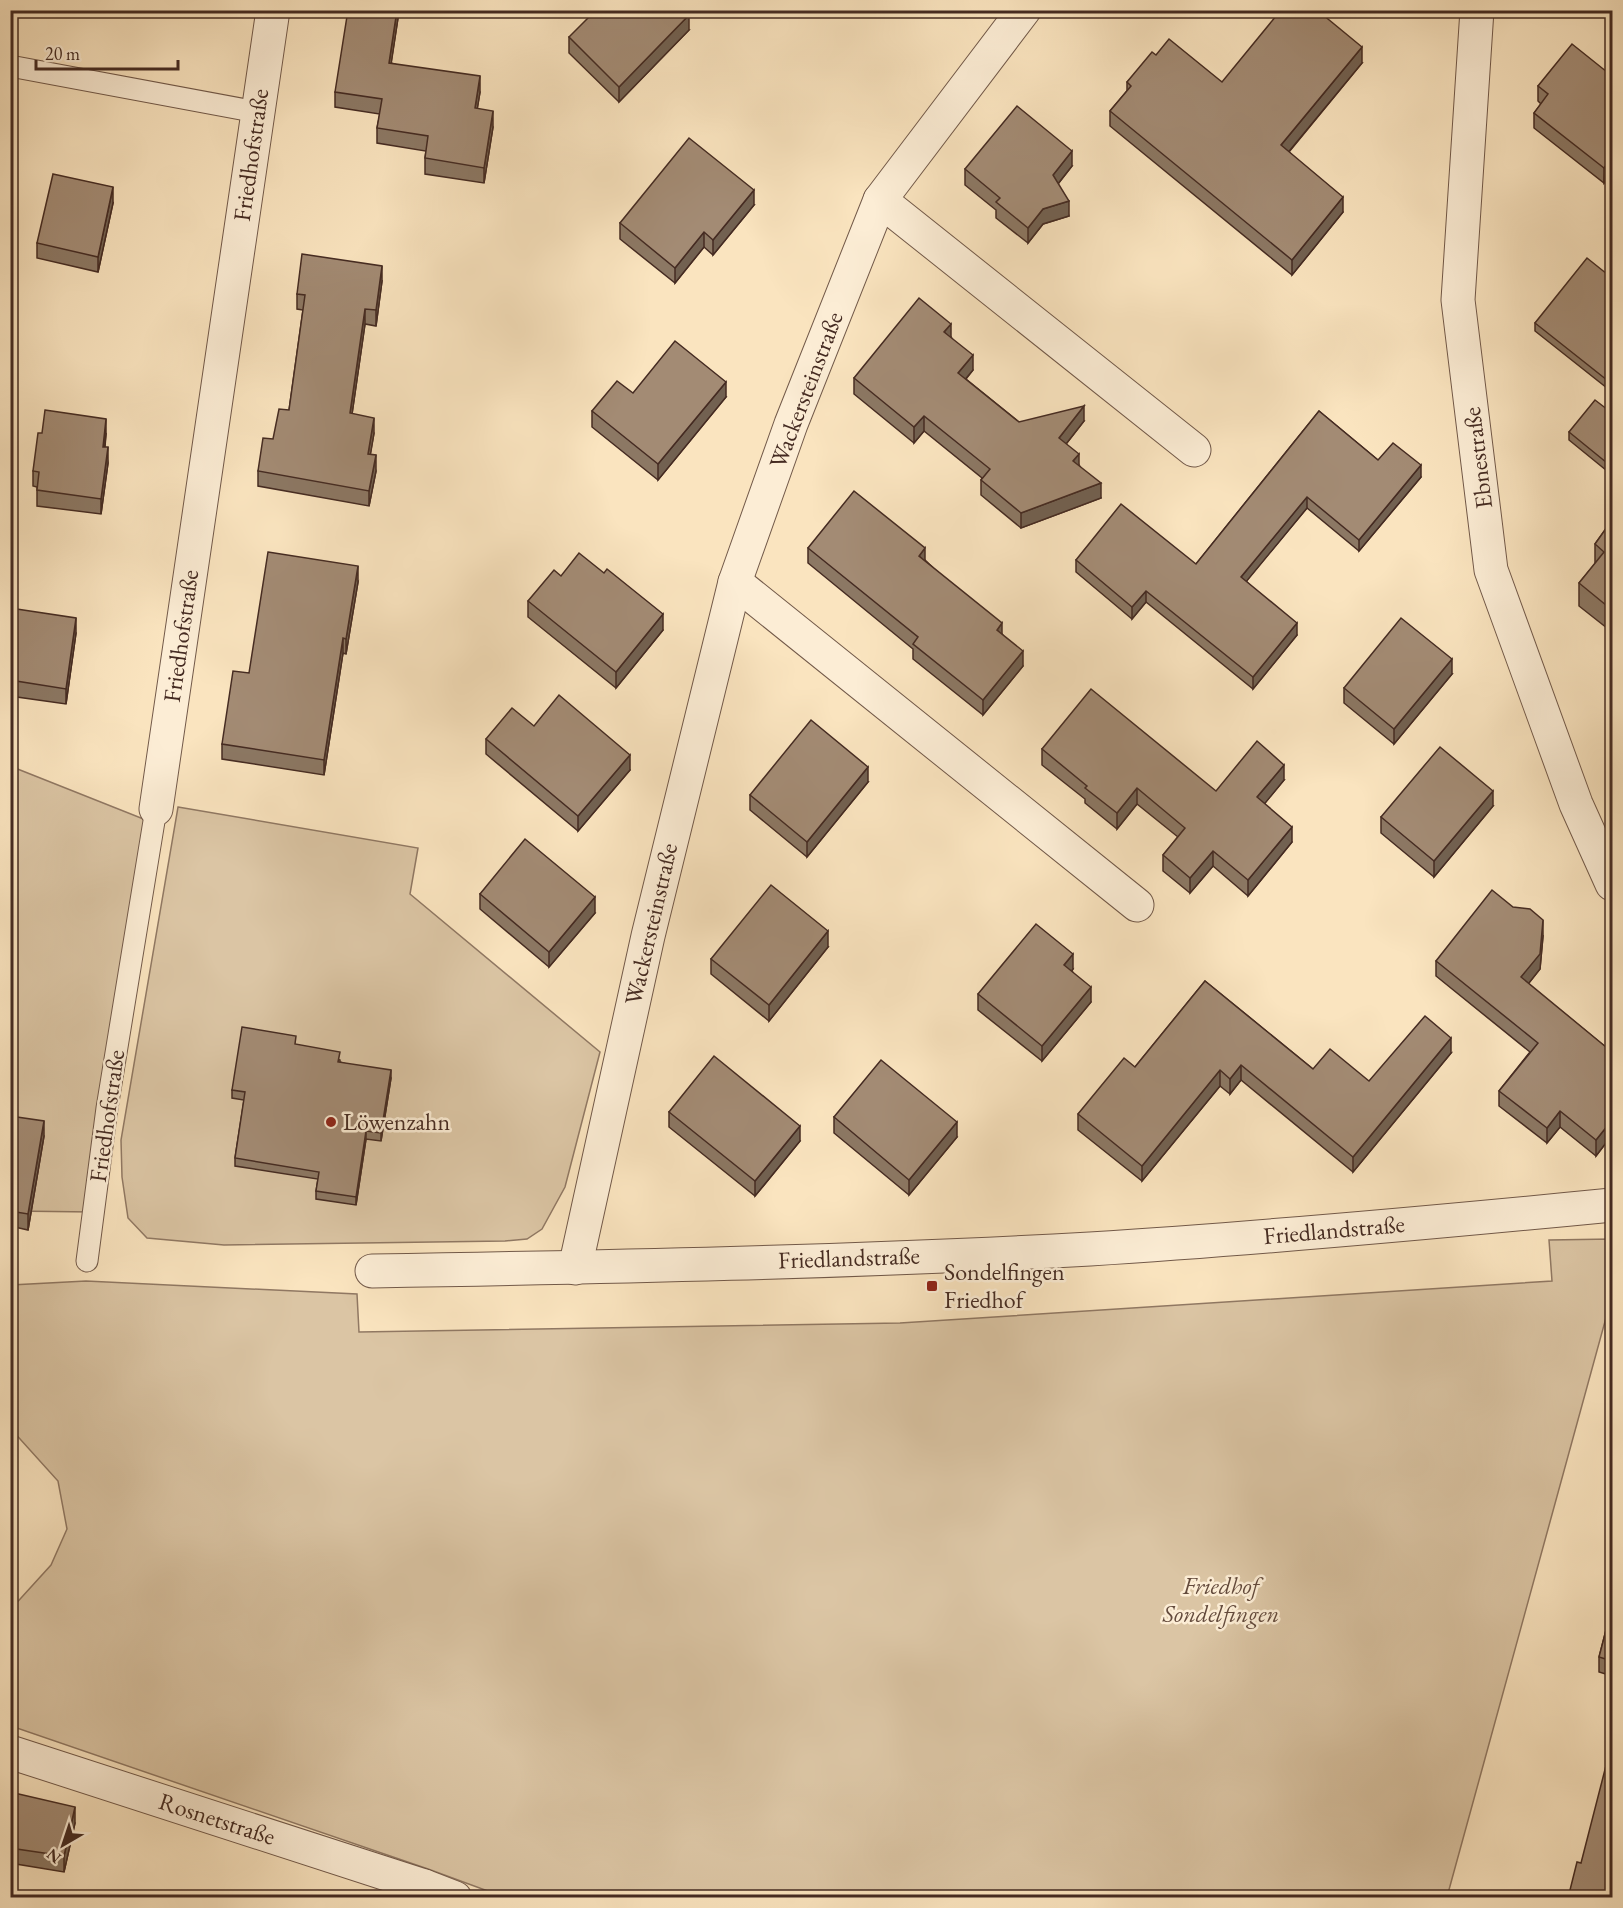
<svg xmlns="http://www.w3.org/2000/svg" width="1623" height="1908" viewBox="0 0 1623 1908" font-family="'EB Garamond',serif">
  <rect width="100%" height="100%" fill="#fae4bf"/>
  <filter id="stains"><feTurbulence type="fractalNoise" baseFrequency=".00333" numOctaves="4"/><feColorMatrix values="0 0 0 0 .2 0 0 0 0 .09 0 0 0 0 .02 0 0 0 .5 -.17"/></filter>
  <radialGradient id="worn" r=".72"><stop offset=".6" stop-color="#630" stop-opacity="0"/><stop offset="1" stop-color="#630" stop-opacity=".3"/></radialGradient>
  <g fill="#dbc5a4" stroke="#907863" stroke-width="1.5">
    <path d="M10 766 146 820 93 1212 11 1211Z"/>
    <path d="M178 807 418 848 410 894 600 1052 565 1187 542 1229 527 1239 505 1241 224 1245 147 1238 128 1218 122 1177 121 1140Z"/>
    <path d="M1612 1239V1296L1447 1897H504L428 1869 11 1726V1609L51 1565 67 1529 58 1481 11 1429V1285L86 1281 357 1294 359 1332 900 1323 1552 1281 1549 1240Z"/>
  </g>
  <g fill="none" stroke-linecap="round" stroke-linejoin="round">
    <defs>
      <g id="lane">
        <path d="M10 66 257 112"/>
        <path d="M87 1261 107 1108 156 809"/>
      </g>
      <g id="street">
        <path d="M1477 10 1458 300 1491 570 1576 804 1612 884"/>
        <path d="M880 200 1194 450"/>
        <path d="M735 582 1137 905"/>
        <path d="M156 809 273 10"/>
        <path d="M575 1268 648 936 735 582 791 424 880 200 1024 10"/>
        <path d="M372 1271C611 1267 851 1262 1090 1249 1264 1238 1438 1222 1612 1205"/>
        <path d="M10 1752 424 1886"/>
        <path d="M424 1898V1886L455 1898"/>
      </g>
    </defs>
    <use href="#lane" stroke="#725949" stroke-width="23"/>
    <use href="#street" stroke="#725949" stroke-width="35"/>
    <use href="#lane" stroke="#fcedd5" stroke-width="21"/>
    <use href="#street" stroke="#fcedd5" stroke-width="33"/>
  </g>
  <g fill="#8c7864" stroke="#452b22" stroke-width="1.5">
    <path d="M398 10V18L391 63 480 92 477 109 493 127 484 183 425 174V158L426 151 377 143V128L380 114 335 107V92Z"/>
    <path d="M689 30 619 102 569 53V37Z"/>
    <path d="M1156 55 1222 82 1362 63 1289 152 1343 212 1292 275 1110 126V111L1127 91V82Z"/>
    <path d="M1612 76 1604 183 1534 128V113L1541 104 1538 101V86Z"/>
    <path d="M1072 166 1058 184 1069 216 1043 224 1028 243 996 218V210L965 185V169Z"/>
    <path d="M113 203 98 272 37 258V243Z"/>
    <path d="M754 205 713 255 704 247 675 283 620 239V223Z"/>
    <path d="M1612 278V392L1535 331V323Z"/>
    <path d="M382 281 376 326 365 324 352 414 374 433 370 455 376 471 369 506 258 486V471L289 410 303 310 297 309V294Z"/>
    <path d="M951 337 973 370 966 379 1019 422 1084 421 1066 444 1079 465 1101 498 1021 528 981 495V480L982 478 924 431 914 443 854 394V378Z"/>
    <path d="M633 393 726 397 658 480 592 427V411Z"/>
    <path d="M1319 411 1378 460 1421 477 1359 551 1307 508 1246 581 1297 635 1253 689 1146 602 1132 619 1076 572V560L1196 564Z"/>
    <path d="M1612 413V475L1569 440V432Z"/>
    <path d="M106 434 105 447 108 463 101 514 37 506V487L33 486V471Z"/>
    <path d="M1612 520V632L1579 606V583L1595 564V544Z"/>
    <path d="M808 548 925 560 1002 634 1023 666 983 715 913 659V649L808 563Z"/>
    <path d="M604 573 663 630 616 688 528 617V601L561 576Z"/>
    <path d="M358 582 346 654 343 653 324 775 222 759V744Z"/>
    <path d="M10 608 76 633 66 704 10 696Z"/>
    <path d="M1452 674 1394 744 1344 703V688Z"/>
    <path d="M534 726 630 770 578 831 486 754V739Z"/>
    <path d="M1042 749 1216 791 1284 780 1264 804 1292 842 1248 896 1213 866 1190 893 1163 871V855L1178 837 1137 804 1117 829 1085 803V799L1042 765Z"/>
    <path d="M868 782 807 857 750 810V795Z"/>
    <path d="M1493 806 1434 877 1381 833V817Z"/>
    <path d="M480 894 595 913 549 967 480 909Z"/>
    <path d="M1543 936 1540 969 1528 984 1612 1052V1135L1596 1156 1560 1127 1547 1143 1499 1106V1091L1530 1052 1436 976V961Z"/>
    <path d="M828 947 769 1021 711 974V959Z"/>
    <path d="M1073 969 1072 971 1091 1002 1042 1061 978 1010V994Z"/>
    <path d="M1205 981 1313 1069 1369 1081 1451 1053 1353 1172 1241 1080 1230 1094 1220 1086 1142 1181 1078 1130V1114L1135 1067Z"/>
    <path d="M296 1045 340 1060V1062L391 1078 381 1141 366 1139 356 1205 316 1199V1191L318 1179 235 1166V1158L244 1100 232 1098V1090Z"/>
    <path d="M669 1112 800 1141 755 1196 669 1127Z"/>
    <path d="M10 1116 44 1136 28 1230 10 1226Z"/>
    <path d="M834 1117 957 1137 909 1195 834 1133Z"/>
    <path d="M1612 1607V1676L1599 1672V1657Z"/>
    <path d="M10 1792 75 1823 64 1872 10 1863Z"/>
  </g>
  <g fill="#726151" stroke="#452b22" stroke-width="1.5">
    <path d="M397 10H398V18L389 78V63Z"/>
    <path d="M689 15V30L619 102V87Z"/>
    <path d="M1362 47V63L1281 161V145Z"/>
    <path d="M480 76V92L475 123V108Z"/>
    <path d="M493 111V127L484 183V168Z"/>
    <path d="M1072 151V166L1053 190V175Z"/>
    <path d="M1612 157V172L1604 183V168Z"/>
    <path d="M113 187V203L98 272V257Z"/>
    <path d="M754 190V205L713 255V240Z"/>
    <path d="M1343 197V212L1292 275V260Z"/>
    <path d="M1069 201V216L1043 224 1028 243V228L1043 209Z"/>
    <path d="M704 232V247L675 283V268Z"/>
    <path d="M382 266V281L376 326V310Z"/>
    <path d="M365 309V324L350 428V413Z"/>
    <path d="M951 324V339L944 332Z"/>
    <path d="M973 355V370L958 388V373Z"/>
    <path d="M726 382V397L658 480V464Z"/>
    <path d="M1084 406V421L1059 453V438Z"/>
    <path d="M924 416V431L914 443V427Z"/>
    <path d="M374 418V433L368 469V454Z"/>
    <path d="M106 419V434L103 462V447Z"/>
    <path d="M108 447V463L101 514V499Z"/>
    <path d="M1079 454V469L1073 461Z"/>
    <path d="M376 455V471L369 506V491Z"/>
    <path d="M1421 465V477L1359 551V540Z"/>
    <path d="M1101 483V498L1021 528V513Z"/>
    <path d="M1307 497V508L1241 588V577Z"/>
    <path d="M925 548V563L919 556Z"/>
    <path d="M358 566V582L346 654V639Z"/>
    <path d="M1146 591V602L1132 619V607Z"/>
    <path d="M663 614V630L616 688V672Z"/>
    <path d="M76 618V633L66 704V689Z"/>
    <path d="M1002 623V638L997 630Z"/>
    <path d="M1297 623V635L1253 689V677Z"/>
    <path d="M343 638V653L324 775V760Z"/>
    <path d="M1023 651V666L983 715V700Z"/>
    <path d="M1452 659V674L1394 744V729Z"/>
    <path d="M630 755V770L578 831V816Z"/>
    <path d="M1284 765V780L1257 813V797Z"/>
    <path d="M868 767V782L807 857V842Z"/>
    <path d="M1137 788V804L1117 829V813Z"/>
    <path d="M1493 791V806L1434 877V861Z"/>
    <path d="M1292 827V842L1248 896V880Z"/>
    <path d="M1213 851V866L1190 893V878Z"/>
    <path d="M595 897V913L549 967V952Z"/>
    <path d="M1543 920V936L1540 969 1521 993V977Z"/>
    <path d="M828 931V947L769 1021V1005Z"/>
    <path d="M1073 954V969L1064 980V965Z"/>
    <path d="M1091 987V1002L1042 1061V1046Z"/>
    <path d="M1451 1038V1053L1353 1172V1157Z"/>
    <path d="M1241 1065V1080L1230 1094V1079Z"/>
    <path d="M391 1070V1078L381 1141V1133Z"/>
    <path d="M1220 1070V1086L1142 1181V1166Z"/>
    <path d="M1560 1111V1127L1547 1143V1128Z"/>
    <path d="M1612 1120V1135L1596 1156V1140Z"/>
    <path d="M44 1121V1136L28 1230V1214Z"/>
    <path d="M957 1122V1137L909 1195V1180Z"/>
    <path d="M800 1126V1141L755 1196V1181Z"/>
    <path d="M366 1131V1139L356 1205V1197Z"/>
    <path d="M75 1807V1823L64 1872V1856Z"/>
  </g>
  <g fill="#a38b74" stroke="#452b22" stroke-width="1.5">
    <path d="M348 10H397L389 63 480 76 475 108 493 111 484 168 425 158 428 136 377 128 382 99 335 92Z"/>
    <path d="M596 10H684L689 15 619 87 569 37Z"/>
    <path d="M1281 10H1317L1362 47 1281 145 1343 197 1292 260 1110 111 1131 86 1127 82 1152 52 1156 55 1169 39 1222 82Z"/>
    <path d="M1572 44 1612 76V157L1604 168 1534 113 1548 94 1538 86Z"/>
    <path d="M1017 106 1072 151 1053 175 1069 201 1043 209 1028 228 996 202 1000 198 965 169Z"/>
    <path d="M689 138 754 190 713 240 704 232 675 268 620 223Z"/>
    <path d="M53 174 113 187 98 257 37 243Z"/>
    <path d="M302 254 382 266 376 310 365 309 350 413 374 418 368 454 376 455 369 491 258 471 263 438 273 439 279 409 289 410 305 295 297 294Z"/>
    <path d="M1587 258 1612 278V384L1535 323Z"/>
    <path d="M919 298 951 324 944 332 973 355 958 373 1019 422 1084 406 1059 438 1079 454 1073 461 1101 483 1021 513 981 480 990 469 924 416 914 427 854 378Z"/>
    <path d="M675 341 726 382 658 464 592 411 617 381 633 393Z"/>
    <path d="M1595 400 1612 413V467L1569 432Z"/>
    <path d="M45 410 106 419 103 447H108L101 499 37 490 39 472 33 471 38 433H42Z"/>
    <path d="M1319 411 1378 460 1393 443 1421 465 1359 540 1307 497 1241 577 1297 623 1253 677 1146 591 1132 607 1076 560 1121 504 1196 564Z"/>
    <path d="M854 491 925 548 919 556 1002 623 997 630 1023 651 983 700 913 644 918 637 808 548Z"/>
    <path d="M1612 520V610L1579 583 1604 552 1595 544Z"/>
    <path d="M268 552 358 566 346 639 343 638 324 760 222 744 233 671 249 673Z"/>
    <path d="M579 553 604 573 607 569 663 614 616 672 528 601 554 570 561 576Z"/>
    <path d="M10 608 76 618 66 689 10 680Z"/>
    <path d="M1401 618 1452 659 1394 729 1344 688Z"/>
    <path d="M1091 689 1216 791 1257 741 1284 765 1257 797 1292 827 1248 880 1213 851 1190 878 1163 855 1185 828 1137 788 1117 813 1085 788 1087 786 1042 749Z"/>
    <path d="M559 695 630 755 578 816 486 739 512 708 534 726Z"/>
    <path d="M811 720 868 767 807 842 750 795Z"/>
    <path d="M1440 747 1493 791 1434 861 1381 817Z"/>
    <path d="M525 839 595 897 549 952 480 894Z"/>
    <path d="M771 885 828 931 769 1005 711 959Z"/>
    <path d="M1492 890 1513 907 1530 909 1543 920 1540 954 1521 977 1612 1052V1120L1596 1140 1560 1111 1547 1128 1499 1091 1538 1043 1436 961Z"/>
    <path d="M1036 924 1073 954 1064 965 1091 987 1042 1046 978 994Z"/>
    <path d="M1205 981 1313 1069 1330 1049 1369 1081 1425 1016 1451 1038 1353 1157 1241 1065 1230 1079 1220 1070 1142 1166 1078 1114 1124 1058 1135 1067Z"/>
    <path d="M242 1027 296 1036 295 1044 340 1052 338 1062 391 1070 381 1133 366 1131 356 1197 316 1191 319 1172 235 1158 245 1092 232 1090Z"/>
    <path d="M714 1056 800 1126 755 1181 669 1112Z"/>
    <path d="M881 1060 957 1122 909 1180 834 1117Z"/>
    <path d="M10 1116 44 1121 28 1214 10 1211Z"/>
    <path d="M1612 1607V1661L1599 1657Z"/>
    <path d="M1610 1750H1612V1898H1568L1577 1862 1581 1863Z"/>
    <path d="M10 1792 75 1807 64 1856 10 1848Z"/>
  </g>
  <g fill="#8f2418" stroke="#fcedd5" stroke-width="2">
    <circle cx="331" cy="1122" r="6"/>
    <rect x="926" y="1280" width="12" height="12" rx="3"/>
  </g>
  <g text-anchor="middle" stroke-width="5" stroke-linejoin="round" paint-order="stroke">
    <g font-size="24" fill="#452b22" stroke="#fcedd5">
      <text transform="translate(251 155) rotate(-82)" y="8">Friedhofstraße</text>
      <text transform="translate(806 390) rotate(-69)" y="8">Wackersteinstraße</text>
      <text transform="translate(1478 458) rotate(-97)" y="8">Ebnestraße</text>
      <text transform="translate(181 636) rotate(-82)" y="8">Friedhofstraße</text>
      <text transform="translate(651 924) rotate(-77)" y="8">Wackersteinstraße</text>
      <text transform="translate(107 1116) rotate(-82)" y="8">Friedhofstraße</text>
      <text transform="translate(1334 1230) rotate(-5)" y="8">Friedlandstraße</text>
      <text transform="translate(849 1258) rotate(-2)" y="8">Friedlandstraße</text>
      <text transform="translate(217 1819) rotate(18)" y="8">Rosnetstraße</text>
    </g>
    <g font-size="24" fill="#452b22" stroke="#fcedd5" text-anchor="start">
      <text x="343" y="1130">Löwenzahn</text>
      <text x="944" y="1280">Sondelfingen<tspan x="944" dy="28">Friedhof</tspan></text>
    </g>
    <g font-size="24" font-style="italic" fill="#634a3c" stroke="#fcedd5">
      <text x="1221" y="1594">Friedhof<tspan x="1221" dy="28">Sondelfingen</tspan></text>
    </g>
  </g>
  <rect width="1623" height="1908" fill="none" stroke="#fae4bf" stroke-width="36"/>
  <rect x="12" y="12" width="1599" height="1884" fill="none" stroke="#452b22" stroke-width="3"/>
  <rect x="18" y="18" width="1587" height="1872" fill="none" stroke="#452b22" stroke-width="1.5"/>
  <g transform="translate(63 1845) rotate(219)" stroke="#fcedd5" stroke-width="4.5" paint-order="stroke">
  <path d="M0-4.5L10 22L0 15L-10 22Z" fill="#452b22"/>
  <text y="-9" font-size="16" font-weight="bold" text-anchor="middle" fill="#452b22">N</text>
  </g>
  <path d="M36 60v9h142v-9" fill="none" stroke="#452b22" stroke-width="3"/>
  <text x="45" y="60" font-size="18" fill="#452b22" stroke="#fcedd5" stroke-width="4.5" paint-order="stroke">20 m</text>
  <rect width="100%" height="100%" filter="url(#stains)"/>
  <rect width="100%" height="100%" fill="url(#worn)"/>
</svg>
